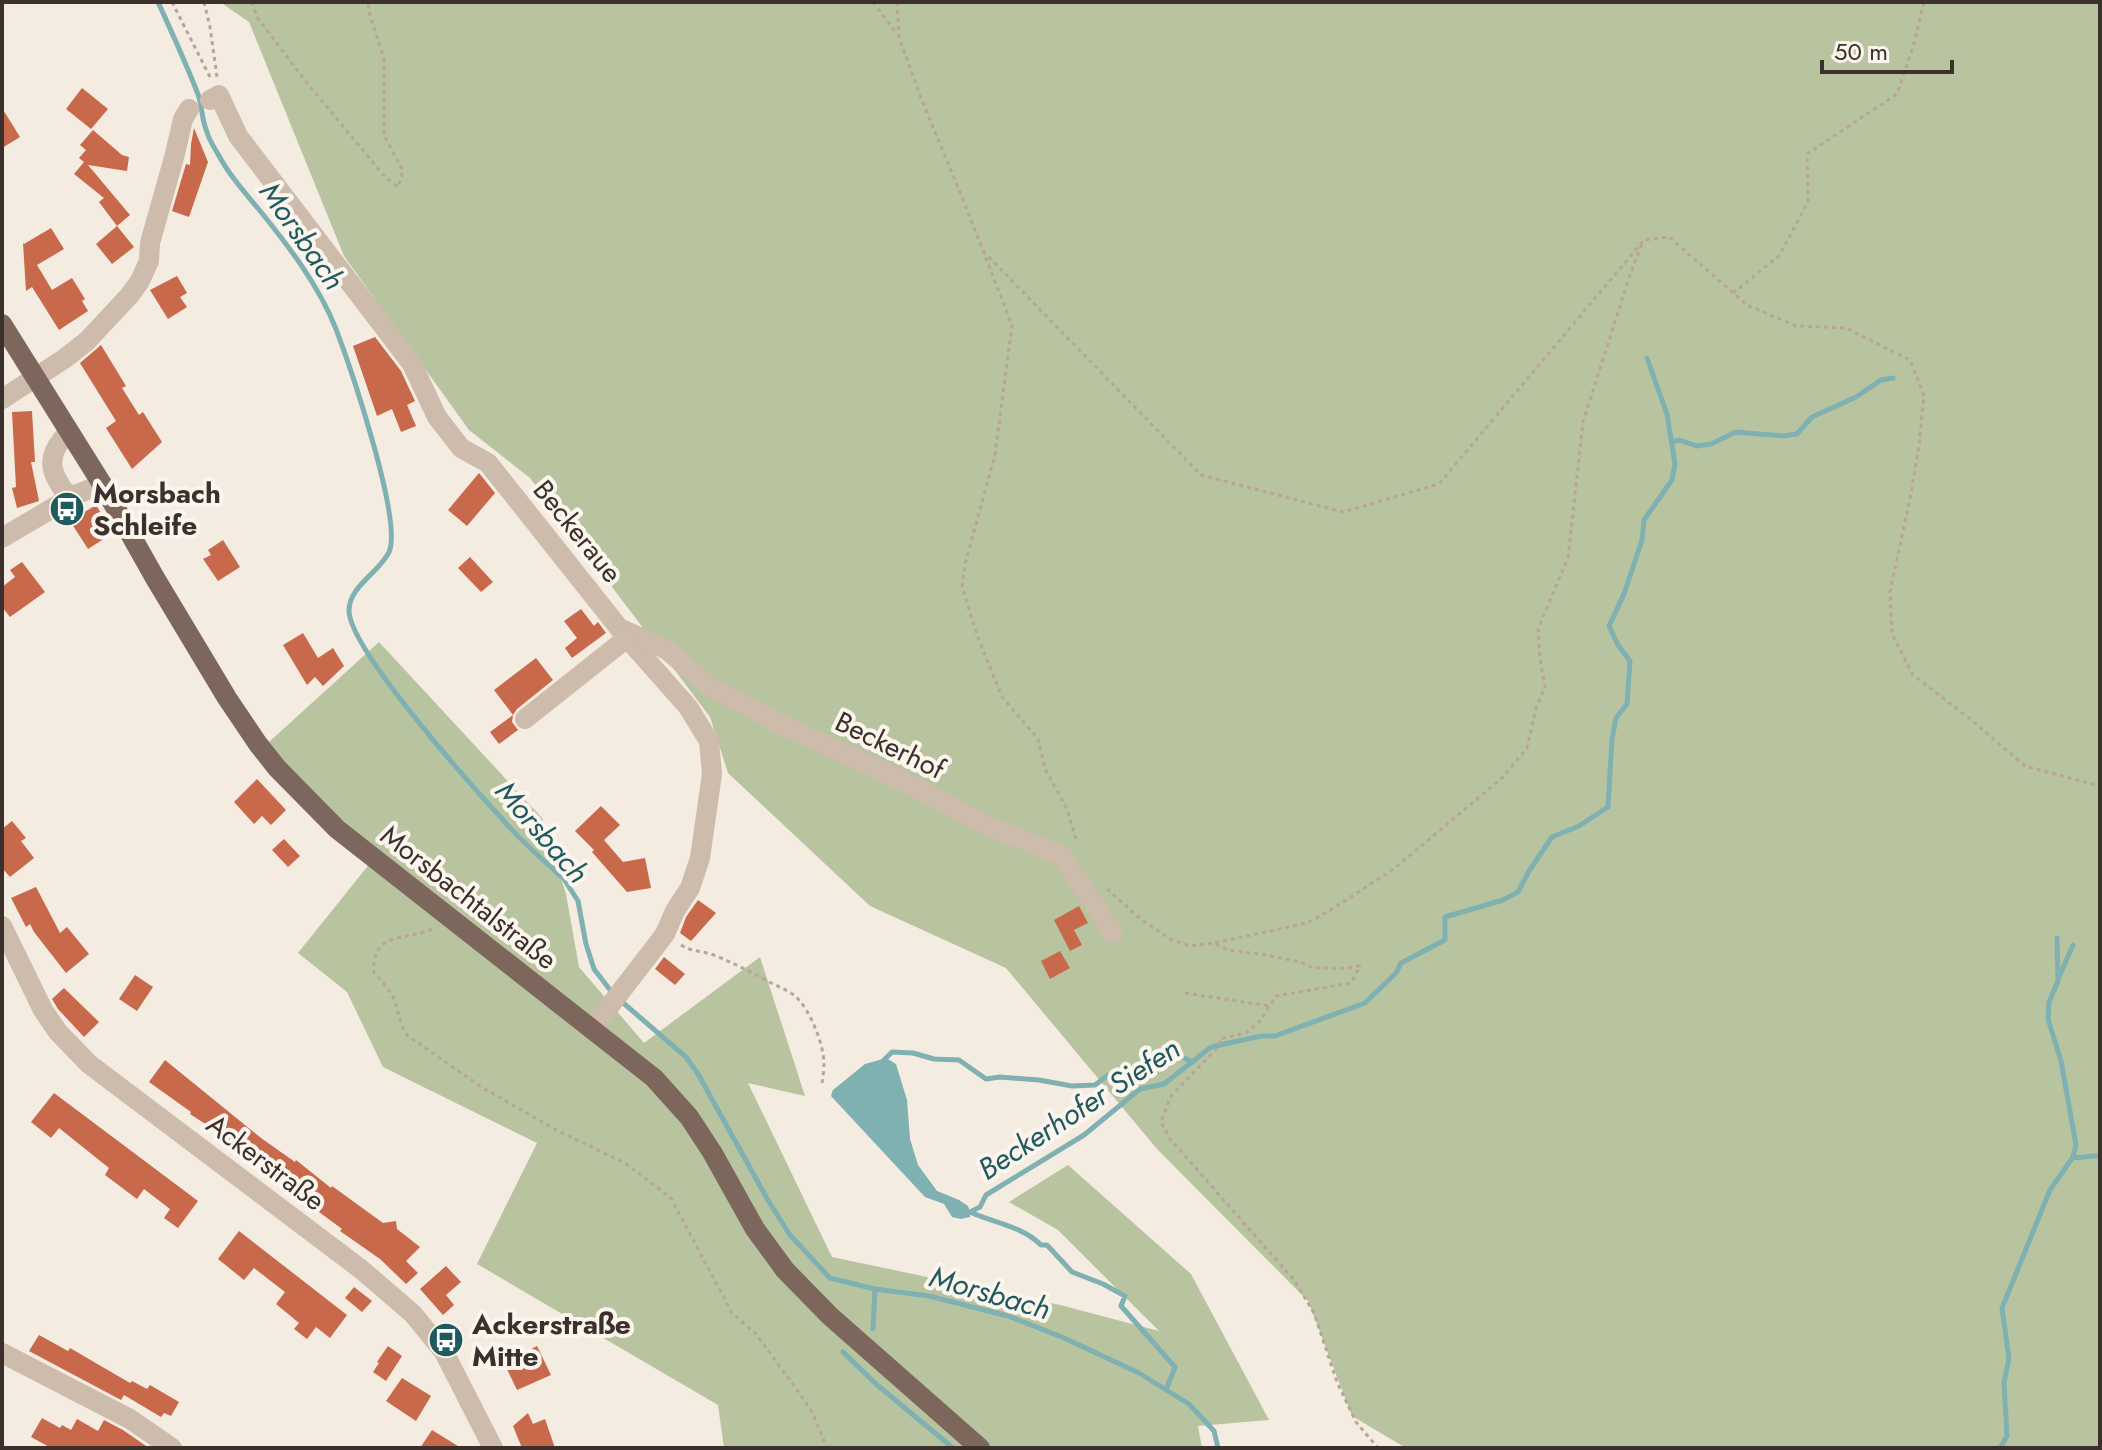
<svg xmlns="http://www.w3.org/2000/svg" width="2102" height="1450" viewBox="0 0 2102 1450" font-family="Jost,sans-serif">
  <rect width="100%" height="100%" fill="#f4ebe1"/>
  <g fill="#b8c4a0">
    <path d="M220 2H2100V1448H1406L1352 1416 1308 1301 1157 1149 1006 968 870 906 728 773 710 717 530 478 469 430 344 256 249 22Z"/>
    <path d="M379 642 542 818 566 894 579 967 644 1043 760 957 805 1096 748 1083 832 1257 1060 1305 1159 1331 1058 1230 1009 1202 1068 1165 1191 1274 1269 1420 1198 1426 1202 1448H724L718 1405 477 1264 537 1143 383 1067 347 992 298 953 379 852 339 823 297 778 269 742Z"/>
  </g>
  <path fill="#7fb0b2" d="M886 1058 896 1064 907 1100 910 1139 918 1165 937 1191 959 1200 968 1206 970 1212V1217L961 1219 952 1217 944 1204 925 1197 831 1096 833 1090 865 1064Z"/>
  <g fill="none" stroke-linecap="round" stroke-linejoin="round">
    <g stroke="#7fb0b2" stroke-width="5">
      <path d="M158 2C172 33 187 65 199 97 202 108 202 121 207 132 209 140 214 147 218 154 229 175 246 194 261 212 290 248 319 286 336 329 350 366 403 521 389 552 379 573 349 586 349 611 350 650 472 786 503 820 521 841 543 860 564 879L578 901 586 944 594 969 614 995"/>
      <path d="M1672 442 1679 440 1697 446 1711 444 1736 432 1783 436 1797 434 1812 417 1856 397 1881 380 1893 378"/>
      <path d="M2059 977 2073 945"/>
      <path d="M621 1001 686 1057 698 1074 769 1202 790 1235 830 1278 875 1289 929 1296 1008 1316 1062 1337 1139 1373 1189 1404 1214 1431 1218 1448"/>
      <path d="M883 1061 892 1052 913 1053 934 1059 959 1060 986 1079 1000 1077 1039 1080 1072 1086 1095 1085 1108 1075 1155 1066 1173 1053 1193 1062"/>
      <path d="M2073 1157C2082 1159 2090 1155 2100 1156"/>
      <path d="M873 1329 875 1289"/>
      <path d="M843 1352 876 1384 953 1448"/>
      <path d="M1166 1390 1175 1367 1121 1306 1125 1296 1103 1284 1072 1272 1047 1245H1041C1022 1226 994 1223 970 1212L980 1207 986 1195 1084 1135 1140 1089 1164 1084 1211 1047 1261 1036H1275L1365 1003 1396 973 1401 963 1445 940V917L1503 900 1518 892 1529 871 1552 837 1579 826 1608 807 1612 739 1616 718 1627 704 1630 661 1618 645 1609 626 1624 594 1642 540 1644 520 1672 480 1675 464 1667 414 1647 358"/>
      <path d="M2000 1448 2007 1436 2004 1383 2009 1358 2002 1308 2050 1190 2073 1157 2076 1145 2061 1061 2048 1019 2049 1002 2058 981 2057 938"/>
    </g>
  </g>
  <g fill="#c8694b">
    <path d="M82 88 108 109 91 129 66 109Z"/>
    <path d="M2 108 20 137 2 148Z"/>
    <path d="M194 128 208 162 189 217 172 211 186 164 190 165 191 144Z"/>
    <path d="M93 130 122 155 129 157 127 171 88 165 130 215 117 226 134 247 112 264 96 244 117 226 99 202 104 198 74 174 84 162 79 158 86 150 80 145Z"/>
    <path d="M51 228 64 249 37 265 52 290 72 278 85 299 82 301 88 311 59 330 32 287 26 291 23 243 24 244Z"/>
    <path d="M177 276 187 293 180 297 187 307 168 319 150 290Z"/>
    <path d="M375 337 401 371 415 401 407 405 416 426 401 432 392 409 377 416 353 346Z"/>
    <path d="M101 345 126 386 122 388 139 415 143 412 162 442 132 469 106 428 116 421 80 363Z"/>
    <path d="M32 411 35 462H31L39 501 17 508 12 488 16 487 12 412Z"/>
    <path d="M479 473 495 493 467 526 448 510Z"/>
    <path d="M96 505 113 533 88 549 70 521Z"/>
    <path d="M223 540 240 567 218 581 203 559 211 555 208 550Z"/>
    <path d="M470 557 493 582 481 592 458 568Z"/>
    <path d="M22 562 45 592 10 617 2 607V587L15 577 10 570Z"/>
    <path d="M581 609 594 626 598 622 606 633 572 658 565 648 577 638 564 621Z"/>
    <path d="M303 633 318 658 333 648 344 666 323 686 315 677 307 685 283 645Z"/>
    <path d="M536 658 553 680 517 709 513 715 494 690Z"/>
    <path d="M513 715 512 722 518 730 499 744 490 732Z"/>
    <path d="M257 779 286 810 271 825 262 816 254 824 234 802Z"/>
    <path d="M601 806 620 825 604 840 623 862 645 858 651 888 627 892 592 852 594 850 575 831Z"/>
    <path d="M12 821 26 838 21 841 34 858 10 877 2 868V829Z"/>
    <path d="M284 839 300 856 288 867 272 850Z"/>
    <path d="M36 887 60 933 67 927 89 954 66 973 34 932 30 924 26 927 11 898Z"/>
    <path d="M698 900 716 913 691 941 680 933 686 917Z"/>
    <path d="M1079 906 1088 923 1074 930 1082 945 1070 951 1054 920Z"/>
    <path d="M1060 951 1070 968 1050 979 1041 961Z"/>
    <path d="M664 957 685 974 675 985 655 969Z"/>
    <path d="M135 975 153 987 137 1011 119 999Z"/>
    <path d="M64 988 99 1022 84 1037 58 1009 52 999Z"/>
    <path d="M165 1060 261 1138 295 1162 296 1160 331 1188 332 1186 383 1223 396 1221 397 1229 420 1247 406 1261 418 1273 406 1284 380 1259 340 1231 342 1229 315 1209H311L298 1199 273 1178 274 1176 246 1158 212 1131 213 1129 190 1114 191 1112 149 1082Z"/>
    <path d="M54 1093 198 1201 178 1228 164 1218 170 1209 144 1189 137 1199 105 1175 109 1168 59 1128 51 1138 31 1122Z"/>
    <path d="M239 1231 347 1315 330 1338 316 1327 307 1339 294 1329 299 1323 276 1304 285 1292 254 1268 244 1280 218 1259Z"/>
    <path d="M446 1266 461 1282 446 1295 454 1305 443 1315 420 1289Z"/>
    <path d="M354 1287 372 1301 362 1312 345 1298Z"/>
    <path d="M39 1335 68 1351 70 1348 130 1383 132 1381 147 1389 150 1385 179 1402 171 1416 164 1413 161 1417 124 1395 121 1400 29 1351Z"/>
    <path d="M388 1346 402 1356 386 1381 373 1372 379 1363 377 1362Z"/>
    <path d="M537 1346 551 1375 517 1390 504 1363Z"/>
    <path d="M402 1378 431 1396 416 1421 386 1401Z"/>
    <path d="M528 1413 533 1424 545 1419 555 1448H522L513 1426Z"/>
    <path d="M42 1418 60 1428 62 1425 71 1430 77 1419 98 1431 104 1420 123 1430 149 1448H51L31 1437Z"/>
    <path d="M432 1430 461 1448H420Z"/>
  </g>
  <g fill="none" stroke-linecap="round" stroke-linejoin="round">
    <g stroke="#b9a596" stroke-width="3" stroke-dasharray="4 4" stroke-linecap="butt">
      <path d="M172 2 210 77"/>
      <path d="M204 2 210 27 217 77"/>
      <path d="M252 2 257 17 303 78 385 177 398 187 403 171 384 135V58L370 16 368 2"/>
      <path d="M873 2 897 34"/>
      <path d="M897 2 899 37 921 98 962 197 1012 325 995 455 965 564 962 587 977 635 1002 697 1038 739 1045 769 1067 809 1077 843"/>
      <path d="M983 251 1201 475 1343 512 1439 484 1644 240 1669 237 1747 305 1796 326 1846 328 1910 360 1924 395 1919 445 1910 499 1890 592 1892 634 1913 675 1969 718 2025 766 2100 786"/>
      <path d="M1733 293 1779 256 1808 202 1807 154 1897 94 1913 47 1924 2"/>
      <path d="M1107 889 1142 920 1172 940 1190 946 1213 943 1228 950 1266 955 1300 962 1311 967 1339 969 1360 966 1351 983 1276 996 1260 1021 1246 1033 1220 1039 1219 1046 1171 1096 1161 1122 1170 1139 1294 1280 1314 1313 1337 1382 1356 1422 1378 1448"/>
      <path d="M432 929C407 941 371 930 374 973 382 980 389 990 394 999 399 1012 399 1024 408 1036L483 1088 558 1131 625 1163 671 1198 732 1313 756 1334 797 1390 812 1412 827 1448"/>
      <path d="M1215 943 1307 923 1331 910 1395 868 1502 778 1527 748 1536 708 1545 687 1540 659 1538 629 1568 558 1583 422 1629 278 1642 244"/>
      <path d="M681 945C690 951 701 951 711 954 729 961 745 969 762 978 773 985 785 988 795 996 810 1009 824 1045 824 1064 824 1070 823 1077 822 1083"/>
      <path d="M1185 993 1270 1006"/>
    </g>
    <g stroke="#cdbbac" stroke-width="20">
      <path d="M210 100 219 95 238 136 412 364 437 417 461 448 488 463 627 638 688 707 709 741 712 774 700 858 690 888 675 911 665 934 592 1029"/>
      <path d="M2 399 64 359 87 341 129 296 140 281 149 261 150 243 175 154 183 119 189 109"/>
      <path d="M69 432C53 447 46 463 59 483 63 490 65 493 73 496L102 484"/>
      <path d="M2 538 73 496"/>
      <path d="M624 630 667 650 709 686 782 725 905 782 990 827 1061 855 1113 933"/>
      <path d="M525 719 627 638"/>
      <path d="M2 926 43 1010 58 1032 89 1064 362 1270 413 1314 444 1352 493 1448"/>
      <path d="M2 1353 130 1419 172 1448"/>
    </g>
    <path stroke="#7d675c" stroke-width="20" d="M2 324 102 484 155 578 227 698 258 744 277 768 337 829 654 1078 689 1117 712 1152 755 1229 785 1270 830 1316 980 1448"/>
  </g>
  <defs>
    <symbol id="bus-disc" viewBox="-11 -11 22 22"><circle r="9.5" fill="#1f5a5e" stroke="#fbf5ee"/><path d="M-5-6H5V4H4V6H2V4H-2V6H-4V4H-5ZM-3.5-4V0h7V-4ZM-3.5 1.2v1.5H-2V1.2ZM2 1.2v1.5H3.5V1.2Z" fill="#fff"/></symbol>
  </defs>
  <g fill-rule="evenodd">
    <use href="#bus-disc" x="47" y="489" width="40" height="40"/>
    <use href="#bus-disc" x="426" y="1320" width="40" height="40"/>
  </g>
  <g text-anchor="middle" stroke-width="8" stroke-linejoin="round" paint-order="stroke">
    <g font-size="28" font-weight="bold" fill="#3b302b" stroke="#fbf5ee" text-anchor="start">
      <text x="93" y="503">Morsbach<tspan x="93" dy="32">Schleife</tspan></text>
      <text x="472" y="1334">Ackerstraße<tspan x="472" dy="32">Mitte</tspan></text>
    </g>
    <g font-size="28" fill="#3b302b" stroke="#fbf5ee">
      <text transform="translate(578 531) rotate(51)" y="10">Beckeraue</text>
      <text transform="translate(890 745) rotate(26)" y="10">Beckerhof</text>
      <text transform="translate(469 897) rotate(38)" y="10">Morsbachtalstraße</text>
      <text transform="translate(266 1162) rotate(37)" y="10">Ackerstraße</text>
    </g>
    <g font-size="30" font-style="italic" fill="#1f5a5e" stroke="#fbf5ee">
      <text transform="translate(302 236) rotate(55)" y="10">Morsbach</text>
      <text transform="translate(542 832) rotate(49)" y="10">Morsbach</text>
      <text transform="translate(1079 1109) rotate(-33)" y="10">Beckerhofer Siefen</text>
      <text transform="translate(990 1293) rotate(16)" y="10">Morsbach</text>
    </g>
  </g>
  <rect width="2102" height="1450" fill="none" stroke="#3b302b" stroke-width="8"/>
  <path d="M1822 60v12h130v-12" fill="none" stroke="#3b302b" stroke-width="4"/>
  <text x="1834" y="60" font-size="24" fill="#3b302b" stroke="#fbf5ee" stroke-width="6" paint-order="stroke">50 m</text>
</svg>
